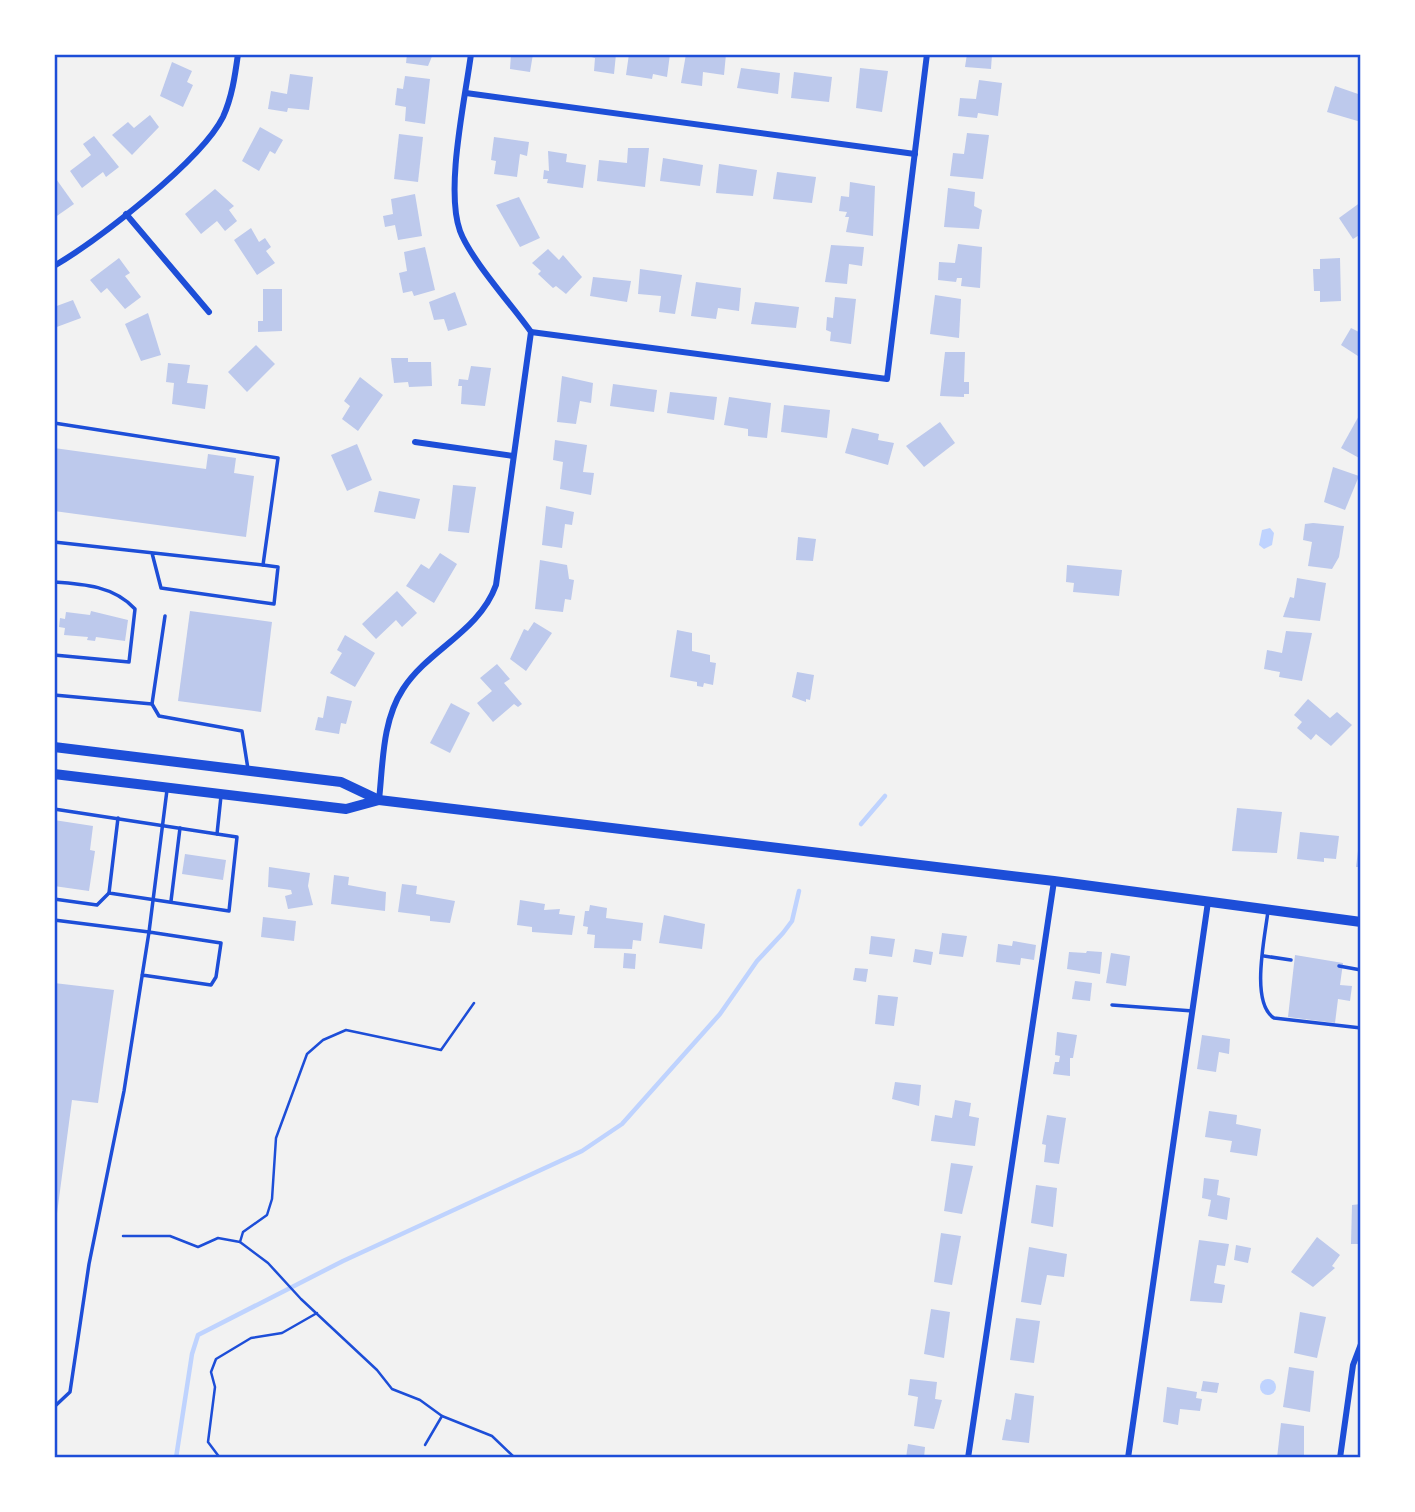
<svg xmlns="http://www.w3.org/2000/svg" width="1415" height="1512" viewBox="0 0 1415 1512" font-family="'Roboto Serif',serif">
  <rect width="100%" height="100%" fill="#f2f2f2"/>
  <g fill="#bfd3fe">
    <path d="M1270 528 1274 533 1272 545 1264 549 1259 545 1262 530Z"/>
    <circle cx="1268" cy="1387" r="8"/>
  </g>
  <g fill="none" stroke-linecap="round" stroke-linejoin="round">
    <g stroke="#bfd3fe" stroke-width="4.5">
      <path d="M861 824 885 796"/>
      <path d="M176 1458 192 1354 198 1335 343 1261 582 1151 622 1124 720 1014 757 961 783 933 792 921 799 891"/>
    </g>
  </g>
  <g fill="#bdc9ec">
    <path d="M407 54H433L428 66 406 63Z"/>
    <path d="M511 54H533L530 72 510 69Z"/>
    <path d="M580 54H616L614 74 594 71 595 58Z"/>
    <path d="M629 54H670L667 77 653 74 652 79 626 75Z"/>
    <path d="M686 54H726L724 75 703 72 702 86 681 83Z"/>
    <path d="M967 54H992L991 69 965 67Z"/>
    <path d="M172 62 192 71 187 82 193 85 183 107 160 96Z"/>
    <path d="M741 68 780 73 778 94 737 88Z"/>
    <path d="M860 68 888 71 882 112 856 108Z"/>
    <path d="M794 72 832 77 829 102 791 98Z"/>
    <path d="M290 74 313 77 309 110 288 108 287 112 268 109 271 91 287 94Z"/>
    <path d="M405 76 430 79 425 124 405 121 406 107 395 105 397 88 403 89Z"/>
    <path d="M979 80 1002 83 998 116 978 113 977 118 958 116 960 98 976 99Z"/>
    <path d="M1335 86 1361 95V122L1327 112Z"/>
    <path d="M150 115 159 127 132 155 112 135 128 122 134 128Z"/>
    <path d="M260 127 283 140 275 154 270 151 259 171 242 161Z"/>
    <path d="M967 133 989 135 983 179 950 176 953 153 964 154Z"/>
    <path d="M399 134 423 137 418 182 394 179Z"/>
    <path d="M94 136 119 167 106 177 103 172 82 188 70 171 91 155 83 144Z"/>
    <path d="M494 137 529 142 527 156 520 154 517 177 494 174 496 161 491 160Z"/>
    <path d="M628 148H649L645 187 597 181 599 160 627 163Z"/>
    <path d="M548 151 567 154 566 162 586 165 583 188 547 183 548 179H543L544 170 549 171Z"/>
    <path d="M663 158 703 165 700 186 660 181Z"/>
    <path d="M719 164 757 170 753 196 716 193Z"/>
    <path d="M777 172 816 177 812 203 773 199Z"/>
    <path d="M54 176 74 204 54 218Z"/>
    <path d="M850 182 875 186 873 236 846 232 849 217H845L847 212 839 211 841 196 849 197Z"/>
    <path d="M948 188 975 192 974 206 982 210 979 229 944 227Z"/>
    <path d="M215 189 234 206 229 210 237 221 225 231 217 221 201 234 185 214Z"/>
    <path d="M415 194 422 236 398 240 395 225 385 227 383 216 393 214 391 199Z"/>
    <path d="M519 197 540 238 520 247 496 205Z"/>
    <path d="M1361 202V234L1353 239 1339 218Z"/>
    <path d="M251 228 259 242 265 238 271 247 266 251 275 263 257 275 234 240Z"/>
    <path d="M958 244 982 247 980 288 961 286 962 278H957L956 282 938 280 939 262 955 263Z"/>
    <path d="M831 245 864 247 862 266 849 264 847 284 825 282Z"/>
    <path d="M425 247 435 290 414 296 412 291 403 293 399 273 407 271 404 252Z"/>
    <path d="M548 249 559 260 563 255 582 277 566 294 556 286 553 288 538 274 541 271 532 263Z"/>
    <path d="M119 258 130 273 125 276 141 297 125 309 107 288 101 293 90 280Z"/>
    <path d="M1340 258 1341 301 1320 302V291H1314L1313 269H1320V259Z"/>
    <path d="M640 269 682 275 675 314 659 312 661 296 638 294Z"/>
    <path d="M593 277 631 281 627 302 590 296Z"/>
    <path d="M696 282 741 288 739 311 718 308 716 319 691 316Z"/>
    <path d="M263 289H282V331L258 332V321H263Z"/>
    <path d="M455 292 467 325 448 331 444 319 434 320 429 302Z"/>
    <path d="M935 295 961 299 959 338 930 334Z"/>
    <path d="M835 297 856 299 851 344 830 341 831 332 826 330 827 317 833 318Z"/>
    <path d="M73 300 81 318 54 328V307Z"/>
    <path d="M755 302 799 307 796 328 751 324Z"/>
    <path d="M148 313 161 355 141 361 125 324Z"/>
    <path d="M1351 328 1359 332 1361 329V358L1341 345Z"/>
    <path d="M256 345 275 364 247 392 228 372Z"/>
    <path d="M945 352H965L964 382H969V394H964V397L940 396Z"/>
    <path d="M391 358H408V362H431L432 386 409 387 408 382 394 383Z"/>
    <path d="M168 363 190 365 187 383 208 385 205 409 172 404 174 383 166 382Z"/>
    <path d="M471 366 491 368 485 406 461 404 462 386H458L459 379 468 380Z"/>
    <path d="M562 376 593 383 591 403 580 401 576 424 557 422Z"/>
    <path d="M360 377 383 395 358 431 342 419 350 406 344 401Z"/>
    <path d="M613 384 657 390 654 412 610 406Z"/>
    <path d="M670 392 717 397 714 420 667 413Z"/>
    <path d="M729 397 771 403 767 438 748 436V429L724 425Z"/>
    <path d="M784 405 830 410 827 438 781 432Z"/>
    <path d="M1361 412V459L1341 448Z"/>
    <path d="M940 422 955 443 924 467 906 446Z"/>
    <path d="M852 428 879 434 878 440 894 443 888 465 845 453Z"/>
    <path d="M555 440 587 445 583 472 594 473 591 495 560 489 563 462 553 460Z"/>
    <path d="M357 444 372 480 347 491 331 455Z"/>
    <path d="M54 448 206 469 208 454 236 458 234 473 254 476 246 537 54 511Z"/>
    <path d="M1333 467 1359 476 1345 510 1324 502Z"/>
    <path d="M453 485 476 487 469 533 448 531Z"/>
    <path d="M379 491 420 499 415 519 374 512Z"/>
    <path d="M546 506 574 512 572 525 565 524 562 548 542 545Z"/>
    <path d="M1313 523 1344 526 1339 557 1332 569 1308 566 1312 542 1303 540 1305 524Z"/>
    <path d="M798 537 816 539 813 561 796 560Z"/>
    <path d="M440 553 457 564 434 603 406 586 421 564 429 569Z"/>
    <path d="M540 560 567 565 569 579 574 580 571 600 565 599 563 612 535 609Z"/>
    <path d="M1067 565 1122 570 1119 596 1073 592 1074 583 1066 582Z"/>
    <path d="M1297 578 1326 583 1320 621 1283 617 1290 597 1294 598Z"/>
    <path d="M397 591 417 613 402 627 396 620 376 639 362 624Z"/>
    <path d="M91 611 128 620 125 641 96 637 95 641 87 640 88 637 64 635 65 628 59 627 60 618 65 619 66 612 90 615Z"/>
    <path d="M190 611 272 622 261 712 178 701Z"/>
    <path d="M534 622 552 633 526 671 510 659 524 629 528 631Z"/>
    <path d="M677 630 692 633V651L710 655V662L716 663 713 685 704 683 703 687 697 686V682L670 677Z"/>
    <path d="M1286 631 1312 633 1302 681 1279 677 1280 672 1264 669 1267 650 1282 653Z"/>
    <path d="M345 635 375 653 355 687 330 673 342 653 337 650Z"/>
    <path d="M497 664 510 679 504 683 522 704 518 707 514 704 493 722 477 703 492 691 480 678Z"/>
    <path d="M797 672 814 675 810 700 806 699V702L792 697Z"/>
    <path d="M327 696 352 701 346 724 341 723 339 734 315 730 318 717 323 718Z"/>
    <path d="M1308 699 1330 718 1337 712 1352 725 1331 746 1316 734 1311 740 1297 728 1302 722 1294 715Z"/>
    <path d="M451 703 470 713 450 753 430 743Z"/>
    <path d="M1237 808 1282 812 1277 853 1232 851Z"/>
    <path d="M54 820 93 826 90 850 95 851 89 891 54 886Z"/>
    <path d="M1300 832 1339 836 1336 859 1324 858V862L1297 859Z"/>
    <path d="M1359 843 1361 844V867H1356Z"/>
    <path d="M185 854 226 860 223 880 182 874Z"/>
    <path d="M269 867 310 873 308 886 313 905 288 909 285 896 292 894 291 890 268 887Z"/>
    <path d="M334 875 349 877 348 885 386 892 385 911 331 904Z"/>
    <path d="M402 884 417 886 416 894 455 901 450 923 430 921V916L398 912Z"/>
    <path d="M520 900 545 904 544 910 560 909 559 914 575 916 572 935 532 932V927L517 925Z"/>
    <path d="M590 905 607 908 606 918 643 923 641 941 633 940 632 949 594 948 595 935 587 934 588 927 583 926 585 911H589Z"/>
    <path d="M664 915 705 924 702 949 659 943Z"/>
    <path d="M263 917 296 921 294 941 261 937Z"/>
    <path d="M942 933 967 936 963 957 939 954Z"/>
    <path d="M871 936 895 939 892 957 869 954Z"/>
    <path d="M1013 941 1036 945 1034 960 1021 958 1020 965 996 962 998 944 1012 946Z"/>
    <path d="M915 949 933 952 931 965 913 962Z"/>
    <path d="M1087 951 1102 952 1100 974 1067 969 1069 952 1086 953Z"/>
    <path d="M624 953 636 954 635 969 623 968Z"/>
    <path d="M1111 953 1130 956 1126 986 1106 983Z"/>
    <path d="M1295 955 1343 963 1340 985 1352 986 1350 1001 1338 999 1335 1023 1288 1017Z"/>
    <path d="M855 968 868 969 866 982 853 980Z"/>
    <path d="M1075 981 1092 983 1090 1001 1072 999Z"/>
    <path d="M54 983 114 990 98 1103 72 1100 56 1221Z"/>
    <path d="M878 995 898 997 894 1026 875 1024Z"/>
    <path d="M1057 1032 1077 1035 1073 1058H1070V1076L1053 1074 1055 1062H1059L1060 1056 1055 1055Z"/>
    <path d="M1202 1035 1230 1039 1229 1054 1219 1052 1216 1072 1197 1069Z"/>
    <path d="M895 1082 921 1085 919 1106 892 1099Z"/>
    <path d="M955 1100 971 1103 969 1116 979 1118 975 1146 931 1141 935 1115 952 1118Z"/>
    <path d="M1209 1111 1237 1115 1236 1124 1261 1129 1257 1156 1230 1152 1232 1141 1205 1137Z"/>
    <path d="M1047 1115 1066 1118 1059 1164 1044 1162 1046 1145 1042 1144Z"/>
    <path d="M951 1163 973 1166 962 1214 944 1211Z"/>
    <path d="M1204 1178 1219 1180 1217 1195 1230 1198 1227 1220 1208 1216 1211 1200 1202 1198Z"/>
    <path d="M1036 1185 1057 1188 1053 1227 1031 1223Z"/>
    <path d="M1361 1204V1244H1351L1352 1205Z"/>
    <path d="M941 1233 961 1236 952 1285 934 1282Z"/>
    <path d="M1317 1237 1340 1255 1332 1266 1335 1268 1313 1287 1291 1272Z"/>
    <path d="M1199 1240 1229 1244 1225 1266 1217 1265 1214 1283 1225 1285 1222 1303 1190 1301Z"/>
    <path d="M1236 1245 1251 1248 1248 1263 1234 1260Z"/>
    <path d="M1029 1247 1067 1254 1064 1277 1047 1275 1041 1305 1021 1302Z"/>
    <path d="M931 1309 950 1312 944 1358 924 1354Z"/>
    <path d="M1300 1312 1326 1317 1317 1358 1294 1353Z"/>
    <path d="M1016 1318 1040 1321 1034 1363 1010 1360Z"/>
    <path d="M1289 1367 1314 1371 1310 1412 1283 1407Z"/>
    <path d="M910 1379 937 1382 935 1399 942 1400 934 1429 914 1426 918 1397 908 1395Z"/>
    <path d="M1203 1381 1219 1383 1217 1393 1201 1391Z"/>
    <path d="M1167 1387 1197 1392 1196 1398 1202 1399 1200 1411 1180 1409 1178 1425 1163 1422Z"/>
    <path d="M1015 1393 1034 1396 1029 1443 1002 1440 1006 1419 1011 1420Z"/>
    <path d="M1281 1423 1304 1426V1458H1277Z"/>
    <path d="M908 1444 925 1447 924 1458H906Z"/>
  </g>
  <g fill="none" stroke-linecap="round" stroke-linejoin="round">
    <g stroke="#1d4ed8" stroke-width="2.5">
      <path d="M474 1003 441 1050 346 1030 323 1040 307 1054 276 1138 272 1199 267 1215 243 1232 240 1242 268 1263 301 1299 377 1370 392 1389 420 1400 442 1416 492 1436 515 1458"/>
      <path d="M123 1236H170L198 1247 218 1238 240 1242"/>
      <path d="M425 1445 442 1416"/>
      <path d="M220 1458 208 1442 215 1387 211 1372 216 1359 251 1338 282 1333 317 1313"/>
    </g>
    <g stroke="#1d4ed8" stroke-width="3.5">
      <path d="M54 423 278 458 263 565"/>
      <path d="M54 542 263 565 278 567 274 604 161 588 152 553"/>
      <path d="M54 582C84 584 114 586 135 609L129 662 54 655"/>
      <path d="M165 616 152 704 159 716 242 731 248 769"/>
      <path d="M54 695 152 704"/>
      <path d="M54 809 217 834 221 796"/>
      <path d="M118 818 109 893 229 911 237 837 217 834"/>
      <path d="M54 899 97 905 109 893"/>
      <path d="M171 901 180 828"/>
      <path d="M1268 911C1265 937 1250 1003 1274 1018L1361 1028"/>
      <path d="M54 920 149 932 167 790"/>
      <path d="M1264 956 1291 960"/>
      <path d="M1339 966 1361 970"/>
      <path d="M1112 1005 1193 1011"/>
      <path d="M54 1407 70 1392 89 1264 124 1091 149 932 221 943 216 977 211 985 142 975"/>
    </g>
    <g stroke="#1d4ed8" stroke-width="6">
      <path d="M466 93 915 154"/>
      <path d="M126 214 209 312"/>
      <path d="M54 266C98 240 201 161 223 117 232 97 235 76 238 54"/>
      <path d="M531 332 887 379 927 54"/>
      <path d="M415 442 513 456"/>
      <path d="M379 800C383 764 382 721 403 689 429 649 479 632 496 585L531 332C512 305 471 260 460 231 445 189 465 100 471 54"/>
      <path d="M968 1458 1054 881"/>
      <path d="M1128 1458 1208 902"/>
      <path d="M1340 1458 1353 1365 1361 1344"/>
    </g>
    <g stroke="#1d4ed8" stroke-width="10">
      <path d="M54 747 341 782 379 800 1054 881 1361 922"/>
      <path d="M54 774 346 809 379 800"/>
    </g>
  </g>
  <rect width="1415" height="1512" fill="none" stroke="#ffffff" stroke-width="112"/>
  <rect x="56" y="56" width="1303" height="1400" fill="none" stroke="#1d4ed8" stroke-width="2.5"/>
</svg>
